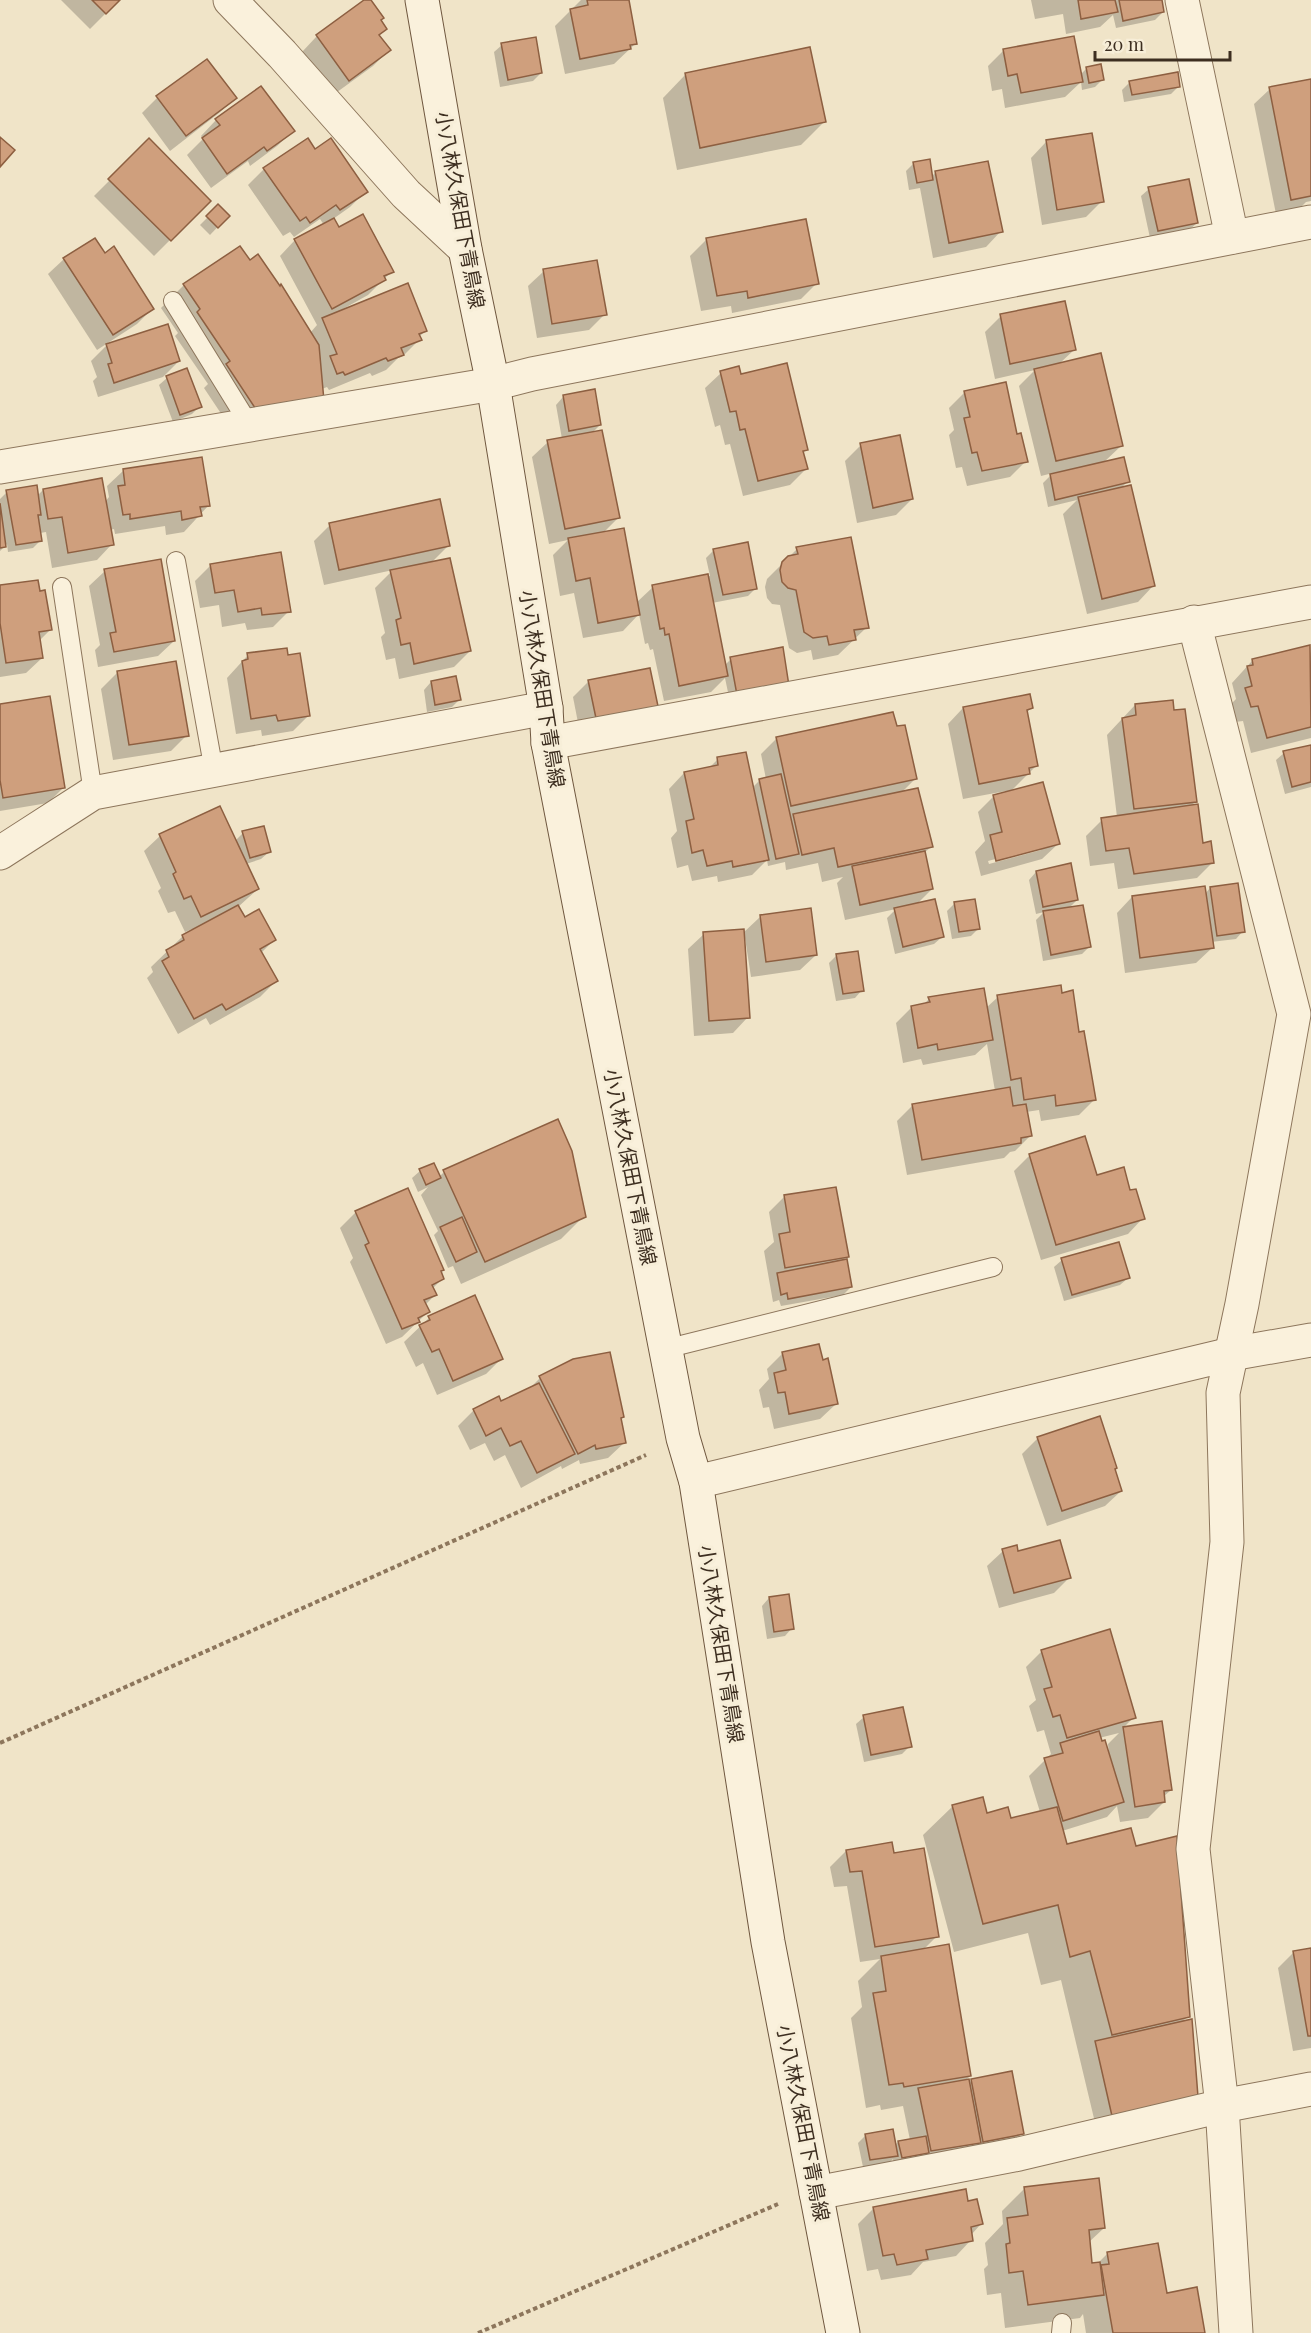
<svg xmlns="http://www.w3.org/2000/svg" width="1311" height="2333" viewBox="0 0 1311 2333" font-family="'Playfair Display','Noto Sans JP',serif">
  <rect width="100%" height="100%" fill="#f0e4c8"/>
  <g fill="#0003" fill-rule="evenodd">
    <path d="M61 0H119L90 29Z"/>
    <path d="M367 0H369L385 29 378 36 389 50 373 66 333 95 302 52 317 36Z"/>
    <path d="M581 0H627L635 44 614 64 565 74 555 26Z"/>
    <path d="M1031 0H1160L1163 12 1155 20 1116 28 1113 15 1100 27 1066 34 1063 14 1035 19Z"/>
    <path d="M502 45 541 73 533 81 500 87 494 52Z"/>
    <path d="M1003 51 1080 75 1087 68 1103 79 1095 87 1082 90 1081 82 1065 97 1005 108 1002 89 992 91 988 66Z"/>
    <path d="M686 74 824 122 801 145 677 170 663 98Z"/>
    <path d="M1311 81V201L1306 202 1298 210 1276 214 1254 104 1270 89Z"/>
    <path d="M1130 82 1179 86 1171 94 1124 102 1122 90Z"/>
    <path d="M157 98H235L219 113 170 151 142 113Z"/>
    <path d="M216 120 293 131 277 146 250 166 248 161 211 188 187 155 203 139 201 136Z"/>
    <path d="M307 140 315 151 366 191 350 207 333 219 338 229 392 271 368 295 343 309 344 311 425 331 419 337 420 339 404 355 398 358 386 370 372 376 370 373 329 390 327 387 322 389 236 436 204 388 208 384 175 336 178 333 161 308 184 285 310 333 317 325 280 256 295 240 324 225 320 219 294 237 290 232 283 236 248 185 264 169Z"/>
    <path d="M149 141 209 201 154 256 94 196Z"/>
    <path d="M1046 142 1102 201 1086 217 1042 225 1031 158Z"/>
    <path d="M914 163 931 177 935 173 1001 231 986 247 933 258 920 188 909 190 906 171Z"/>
    <path d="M1149 189 1197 223 1189 230 1150 238 1141 196Z"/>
    <path d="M218 207 228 216 210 235 200 225Z"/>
    <path d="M805 221 817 283 801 299 732 313 731 306 701 311 690 256 706 240Z"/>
    <path d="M104 255 153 308 137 324 97 350 48 274 64 259Z"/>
    <path d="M544 271 605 314 589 330 537 338 528 286Z"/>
    <path d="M1001 316 1074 350 1059 364 1121 446 1103 463 1128 481 1121 488 1153 586 1138 602 1087 614 1063 514 1077 500 1048 507 1043 483 1053 473 1041 476 1019 386 1035 370 995 379 985 332Z"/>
    <path d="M107 345 179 361 163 377 98 397 93 381 97 377 91 361Z"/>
    <path d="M186 370 200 406 192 414 173 422 159 385 167 378Z"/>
    <path d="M721 373 740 376 806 450 802 454 806 469 790 485 743 496 730 444 725 445 720 425 715 427 705 388Z"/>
    <path d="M965 392 1016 436 1026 461 1010 477 967 486 962 467 956 468 949 435 954 430 949 408Z"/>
    <path d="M563 397 600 425 592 433 618 518 603 533 636 603 653 587 710 576 706 558 714 550 756 588 748 596 712 603 725 665 731 659 780 693 730 702 725 678 711 692 664 701 653 649 650 650 648 643 645 644 639 614 623 631 583 638 574 593 560 596 553 555 568 540 549 544 532 457 548 442 562 439 556 405Z"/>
    <path d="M861 445 912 499 896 515 857 523 845 461Z"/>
    <path d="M123 471 208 506 184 532 166 535 165 526 115 534 114 529 110 530 112 544 97 560 52 568 46 532 40 533 41 540 33 548 8 552 7 544 0 551V499L7 492 37 496 43 490 105 502 109 497 107 486Z"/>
    <path d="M330 525 449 545 431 563 470 651 454 667 399 679 395 658 386 660 381 637 385 633 375 588 393 570 324 585 314 541Z"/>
    <path d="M797 549 867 627 838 655 813 660 811 650 797 653 789 648 780 605 772 604 767 598 765 587 767 579Z"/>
    <path d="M211 565 289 611 273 627 247 630 245 623 222 627 219 605 200 608 195 581Z"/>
    <path d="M105 571 174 641 158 656 98 667 95 650 100 645 89 586Z"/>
    <path d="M0 586 50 630 39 641 42 658 26 673 0 677Z"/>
    <path d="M1309 647 1311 655V738L1251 753 1243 721 1235 722 1230 705 1236 699 1232 683 1252 661Z"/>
    <path d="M248 655 308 716 293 731 262 736 261 730 236 734 227 678Z"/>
    <path d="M175 663 187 735 171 751 113 760 101 689 117 673Z"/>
    <path d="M649 669 581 738 573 697 589 681Z"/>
    <path d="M431 682 459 700 452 707 427 712 424 690Z"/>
    <path d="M1135 705 1196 801 1190 807 1202 844 1213 862 1197 878 1118 889 1114 863 1090 866 1086 836 1102 820 1117 817 1107 735Z"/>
    <path d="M0 706 64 787 48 803 0 811Z"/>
    <path d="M963 708H1031L1026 713 1036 766 1010 792 1058 844 1042 859 981 876 975 852 985 841 978 812 994 796 1006 793V791L963 799 948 724ZM1041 847V850L989 864 988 861Z"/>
    <path d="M776 739 915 779 900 794 931 847 924 853 932 889 916 905 942 937 934 944 895 954 887 918 896 909 845 920 837 883 843 877 822 882 818 863 786 870 785 862 768 866 767 860 752 875 718 882 717 876 692 881 688 865 677 868 671 838 677 831 669 789 684 773 709 768 718 759 752 788 760 780 766 779 761 754Z"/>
    <path d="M1311 746V787L1285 794 1276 760 1284 753Z"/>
    <path d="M243 833 269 852 261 859 246 864 258 889 238 907 244 919 274 940 261 953 276 981 260 997 210 1025 206 1018 178 1034 147 978 153 972 151 967 183 936 193 931 192 929 185 932 175 911 168 913 158 891 161 888 144 851 160 836 235 841Z"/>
    <path d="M1036 872 1077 900 1068 909 1089 947 1082 954 1043 961 1036 920 1044 912 1036 914 1029 880Z"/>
    <path d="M1210 888 1243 931 1236 939 1211 942 1212 948 1196 963 1125 973 1117 913 1132 897 1205 894Z"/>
    <path d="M955 903 979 928 971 936 952 939 947 911Z"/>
    <path d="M760 917 816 955 800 970 751 977 745 938H743L748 1017 733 1033 694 1036 688 949 704 934H742Z"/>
    <path d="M837 955 862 990 855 998 836 1001 829 963Z"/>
    <path d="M998 997 1078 1033 1095 1099 1079 1115 1041 1121 1039 1110 1026 1112 1030 1136 1015 1151 1010 1152 1004 1158 907 1175 897 1121 913 1105 995 1091 987 1044 975 1055 923 1065 921 1059 903 1063 896 1023 912 1007 923 1005 929 999 986 1008Z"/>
    <path d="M1030 1155 1096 1177 1129 1192 1143 1218 1128 1234 1041 1260 1014 1171Z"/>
    <path d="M433 1165 439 1177 444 1172 584 1216 561 1239 461 1284 453 1266 448 1268 434 1235 438 1231 421 1195 428 1187 418 1192 412 1178 420 1171Z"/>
    <path d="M407 1190 442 1279 432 1289 435 1295 425 1305 428 1312 402 1337 386 1344 350 1262 353 1258 340 1228 356 1212Z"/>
    <path d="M784 1197 847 1256 841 1262 851 1287 843 1295 781 1306 779 1300 773 1302 764 1251 774 1242 769 1212Z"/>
    <path d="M1062 1260 1128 1278 1120 1285 1064 1301 1054 1267Z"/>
    <path d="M474 1297 501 1359 486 1374 437 1395 423 1363 416 1367 404 1342 429 1318Z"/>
    <path d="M783 1353 836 1404 820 1419 774 1429 769 1407 763 1408 759 1390 769 1379 767 1369Z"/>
    <path d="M540 1378 623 1417 620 1420 624 1443 608 1458 580 1464 579 1460 562 1469 561 1466 521 1488 505 1455 494 1461 485 1443 470 1450 458 1426 473 1411 499 1398 501 1403 528 1390Z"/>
    <path d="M1038 1438 1114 1470 1121 1491 1105 1506 1047 1526 1022 1454Z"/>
    <path d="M1003 1551 1017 1553 1070 1577 1054 1593 999 1608 987 1566Z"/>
    <path d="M769 1598 792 1628 785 1636 767 1639 762 1606Z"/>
    <path d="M1042 1651 1134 1717 1123 1728 1161 1723 1171 1790 1163 1797 1164 1802 1148 1818 1120 1822 1117 1806 1107 1817 1062 1831 1066 1846 1188 2016 1181 2023 1197 2097 1097 2131 1061 1980 1041 1985 1028 1933 954 1952 923 1835 953 1806 1010 1820 1040 1812 1029 1776 1051 1754 1044 1730 1037 1732 1029 1706 1036 1700 1026 1667ZM1119 1733 1108 1744 1109 1753H1108L1099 1738Z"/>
    <path d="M864 1717 910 1746 902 1754 864 1762 856 1724Z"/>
    <path d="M846 1851 893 1855 937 1936 923 1950 970 2076 964 2082 968 2084 972 2080 1022 2133 1007 2149 894 2165 893 2159 889 2163 863 2167 858 2143 866 2135 894 2146 898 2142 910 2140 903 2106 881 2110 880 2105 866 2108 851 2018 862 2007 858 1981 880 1959 860 1962 847 1886 834 1887 830 1867Z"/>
    <path d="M1311 1949V2048L1293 2051 1278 1968 1294 1952Z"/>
    <path d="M1025 2188 1104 2228 1088 2243 1091 2265 1097 2264 1108 2253 1165 2294 1204 2333H1086L1083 2314 1080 2318 1005 2328 1001 2293 987 2295 984 2269 988 2265 985 2243 1003 2224 1002 2211Z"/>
    <path d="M967 2203 981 2224 971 2235V2240L956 2256 923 2262 911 2275 881 2280 878 2269 867 2271 858 2224 874 2208Z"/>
  </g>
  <g fill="#cf9f7d" stroke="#8d5f41" stroke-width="1.5">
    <path d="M92 0H120L106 14Z"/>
    <path d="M364 0H371L384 18 381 20 387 29 379 35 391 50 349 81 316 35Z"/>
    <path d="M587 0H629L637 44 630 45 631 49 580 59 570 9 588 5Z"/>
    <path d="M1078 0H1115L1118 12 1081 19Z"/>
    <path d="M1119 0H1162L1164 12 1123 21Z"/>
    <path d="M1074 36 1083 82 1021 93 1017 74 1008 76 1003 49Z"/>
    <path d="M536 37 542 73 508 80 501 43Z"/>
    <path d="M810 47 826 122 700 148 685 73Z"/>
    <path d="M207 59 237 98 186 136 156 96Z"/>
    <path d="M1101 64 1104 80 1089 83 1086 67Z"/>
    <path d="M1178 72 1180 87 1132 95 1129 81Z"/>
    <path d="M1311 79V196L1291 200 1269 87Z"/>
    <path d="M261 86 295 131 267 151 264 147 227 174 202 138 220 125 215 119Z"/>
    <path d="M1092 133 1104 202 1057 210 1046 140Z"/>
    <path d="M0 137 15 150 0 167Z"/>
    <path d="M149 138 211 201 171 241 108 179Z"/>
    <path d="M308 138 315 149 331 138 368 192 340 210 336 205 310 223 306 217 300 221 263 168Z"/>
    <path d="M930 159 933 180 917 183 913 162Z"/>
    <path d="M988 161 1003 232 949 243 935 171Z"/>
    <path d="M1189 179 1198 223 1158 231 1148 187Z"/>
    <path d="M218 204 230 216 218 228 206 216Z"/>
    <path d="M363 214 394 272 384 276 386 280 332 309 294 239 334 218 339 227Z"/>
    <path d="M806 219 819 284 748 298 747 291 717 296 706 238Z"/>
    <path d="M95 238 105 253 114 246 154 309 113 335 63 258Z"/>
    <path d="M240 246 250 260 258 254 280 286 281 284 319 345 324 401 259 414 226 364 230 361 197 312 200 309 183 284Z"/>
    <path d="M597 260 607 315 552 324 543 269Z"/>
    <path d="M408 283 427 331 419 334 422 340 401 348 404 355 388 361 386 358 345 375 343 372 337 374 330 356 337 354 322 318Z"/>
    <path d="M1065 301 1076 350 1010 364 1000 314Z"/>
    <path d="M168 324 180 361 114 383 108 364 112 363 106 344Z"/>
    <path d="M1101 353 1123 446 1056 461 1034 369Z"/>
    <path d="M787 363 808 450 803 451 808 469 758 481 745 429 740 430 736 411 730 412 720 371 739 366 741 374Z"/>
    <path d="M187 368 202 407 180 415 166 376Z"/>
    <path d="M1006 382 1017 434 1021 433 1028 462 982 471 977 452 972 453 964 418 970 417 964 391Z"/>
    <path d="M595 389 601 425 569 431 563 395Z"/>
    <path d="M602 430 620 518 565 529 547 440Z"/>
    <path d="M900 435 913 499 873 508 860 443Z"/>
    <path d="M202 457 210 506 200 507 202 516 182 520 181 511 130 519V514L123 515 118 486 125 485 123 469Z"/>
    <path d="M1124 457 1130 482 1055 500 1050 474Z"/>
    <path d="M102 478 114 545 68 553 62 517 48 519 43 489Z"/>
    <path d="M37 485 41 515H38L42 541 16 545 6 490Z"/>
    <path d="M1131 485 1155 586 1102 599 1078 497Z"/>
    <path d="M440 499 450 546 339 570 329 523Z"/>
    <path d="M0 503 6 547 0 548Z"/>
    <path d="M624 528 640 615 598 623 590 578 576 581 568 538Z"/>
    <path d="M851 537 869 628 854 630 856 640 829 645 827 636 813 638 804 632 796 590 788 588 782 582 780 570 782 562 788 556 798 554 796 547Z"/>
    <path d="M748 542 757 589 723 595 713 549Z"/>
    <path d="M281 552 291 612 262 615 261 608 238 612 234 590 215 593 210 564Z"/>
    <path d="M450 558 471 651 414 664 410 643 401 645 396 620 401 618 390 570Z"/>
    <path d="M161 559 175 641 114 652 110 633 116 632 104 569Z"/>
    <path d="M708 574 728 676 679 686 669 634 665 635 664 628 660 629 652 585Z"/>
    <path d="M38 580 40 591 45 590 52 630 39 632 43 658 6 663 0 623V585Z"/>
    <path d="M1310 645 1311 727 1267 738 1258 706 1251 707 1245 688 1252 686 1247 666 1253 665 1252 659Z"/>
    <path d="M783 647 789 686 737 695 730 657Z"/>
    <path d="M287 648 288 655 300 653 310 716 278 721 276 715 251 719 242 661 248 659 247 653Z"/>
    <path d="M176 661 189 736 129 745 117 671Z"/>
    <path d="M650 668 659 711 597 723 588 680Z"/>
    <path d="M456 676 461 700 435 705 431 681Z"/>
    <path d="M1030 694 1033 708 1027 710 1038 766 1029 768 1030 774 979 784 963 707Z"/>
    <path d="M50 696 65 788 3 798 0 780V704Z"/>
    <path d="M1173 700 1174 710 1185 709 1197 802 1134 809 1122 718 1136 715 1135 704Z"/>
    <path d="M893 712 897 726 905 725 917 779 791 806 776 737Z"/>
    <path d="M1311 745V782L1292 787 1283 751Z"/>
    <path d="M746 752 769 860 733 867 732 861 707 866 703 850 692 853 686 821 694 819 684 772 718 765 717 757Z"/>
    <path d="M781 774 799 854 776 859 759 779Z"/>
    <path d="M1043 782 1060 844 996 861 990 835 1002 832 993 795Z"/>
    <path d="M918 788 933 847 838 867 834 848 802 855 793 814Z"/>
    <path d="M1198 804 1203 843 1211 841 1214 863 1134 874 1129 848 1106 851 1101 818Z"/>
    <path d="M220 806 259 889 201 917 191 896 184 899 173 874 176 872 159 834Z"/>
    <path d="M264 826 271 852 250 858 242 831Z"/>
    <path d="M925 851 933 889 860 905 852 866Z"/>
    <path d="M1071 863 1078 900 1043 907 1036 871Z"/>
    <path d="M1238 883 1245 932 1217 936 1210 887Z"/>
    <path d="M1205 886 1214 948 1140 958 1132 896Z"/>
    <path d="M935 899 944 937 903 947 894 908Z"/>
    <path d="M975 899 980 929 959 932 954 902Z"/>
    <path d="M238 905 245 917 259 909 276 940 260 949 278 981 226 1010 222 1004 194 1019 162 961 169 957 166 950 184 940 182 935Z"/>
    <path d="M1083 905 1091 947 1051 955 1043 911Z"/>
    <path d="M811 908 817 955 766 962 760 915Z"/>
    <path d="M744 929 750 1018 709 1021 703 932Z"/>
    <path d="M858 951 864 991 843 994 836 954Z"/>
    <path d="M1061 985 1062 993 1073 990 1079 1032 1084 1031 1096 1100 1056 1106 1055 1095 1024 1100 1021 1078 1011 1080 997 995Z"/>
    <path d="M984 988 993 1040 938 1050 937 1044 918 1048 911 1006 930 1002 928 997Z"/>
    <path d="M1010 1087 1013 1106 1026 1104 1032 1136 1021 1138V1143L922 1160 912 1104Z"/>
    <path d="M558 1119 572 1151 586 1217 485 1262 443 1170Z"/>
    <path d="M1085 1136 1097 1175 1124 1167 1130 1190 1136 1189 1145 1219 1056 1245 1029 1154Z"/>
    <path d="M434 1163 441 1178 426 1185 419 1169Z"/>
    <path d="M836 1187 849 1257 785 1268 779 1234 790 1232 784 1195Z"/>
    <path d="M408 1188 444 1270 441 1271 444 1279 432 1285 437 1295 424 1300 430 1312 418 1318 420 1322 402 1329 365 1245 369 1243 355 1211Z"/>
    <path d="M462 1217 477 1252 456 1262 440 1227Z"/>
    <path d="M1119 1242 1130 1278 1072 1295 1061 1258Z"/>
    <path d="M847 1259 852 1287 788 1299 787 1293 781 1295 777 1273Z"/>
    <path d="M475 1295 503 1359 453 1381 439 1349 432 1352 419 1325 430 1320 428 1316Z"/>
    <path d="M819 1344 823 1360 828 1358 838 1404 789 1414 785 1392 778 1393 774 1373 786 1370 782 1352Z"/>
    <path d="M610 1352 624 1417 621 1418 626 1443 596 1449 595 1445 578 1454 539 1376 573 1359Z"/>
    <path d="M539 1383 575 1454 537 1473 521 1441 510 1446 501 1428 486 1436 473 1409 499 1396 501 1401Z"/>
    <path d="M1100 1416 1117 1468 1115 1469 1122 1491 1062 1511 1037 1437Z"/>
    <path d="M1060 1540 1071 1578 1014 1593 1002 1549 1017 1545 1018 1551Z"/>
    <path d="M789 1594 794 1629 774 1632 769 1597Z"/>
    <path d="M1110 1629 1136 1718 1067 1738 1060 1715 1053 1717 1044 1689 1052 1687 1041 1650Z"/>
    <path d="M903 1707 912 1747 871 1755 863 1715Z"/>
    <path d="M1162 1721 1172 1790 1164 1791 1165 1802 1135 1807 1123 1727Z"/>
    <path d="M1099 1731 1102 1741 1105 1740 1124 1802 1063 1821 1044 1758 1063 1753 1060 1743Z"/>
    <path d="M983 1797 987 1813 1008 1807 1011 1818 1057 1807 1067 1844 1131 1828 1136 1846 1177 1836 1190 2017 1112 2035 1090 1951 1070 1957 1058 1905 983 1924 952 1805Z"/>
    <path d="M892 1842 894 1853 924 1848 939 1937 875 1947 862 1871 850 1872 846 1850Z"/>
    <path d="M949 1944 971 2076 904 2087 903 2083 889 2085 873 1993 886 1991 881 1956Z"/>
    <path d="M1311 1948V2036H1308L1293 1951Z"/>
    <path d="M1192 2019 1198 2097 1112 2116 1095 2041Z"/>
    <path d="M1012 2071 1024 2134 983 2142 971 2079Z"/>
    <path d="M969 2079 981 2143 931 2151 918 2088Z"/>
    <path d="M893 2129 898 2156 870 2160 865 2134Z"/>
    <path d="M926 2136 929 2153 902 2158 898 2141Z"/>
    <path d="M1099 2178 1105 2228 1089 2230 1092 2263 1100 2262 1104 2295 1028 2305 1023 2271 1009 2273 1006 2244 1010 2243 1007 2218 1028 2215 1024 2187Z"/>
    <path d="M966 2189 968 2201 977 2199 983 2224 971 2227 973 2241 926 2250 928 2259 897 2265 894 2254 883 2256 873 2207Z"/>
    <path d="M1158 2243 1167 2293 1197 2287 1205 2333H1113L1101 2265 1109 2264 1107 2252Z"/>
  </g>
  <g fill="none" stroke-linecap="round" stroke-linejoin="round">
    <defs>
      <g id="service">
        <path d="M173 301 249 424"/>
        <path d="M176 561 214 771"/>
        <path d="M62 587 93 793"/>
        <path d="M665 1349 993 1267"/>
        <path d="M1061 2333 1062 2323"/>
      </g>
      <g id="minor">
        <path d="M230 0 282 54 406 194 465 249"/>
        <path d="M1182 0 1232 237"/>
        <path d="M0 467 493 384 532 374 1311 222"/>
        <path d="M1194 622 1294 1014 1242 1304 1223 1393 1227 1542 1193 1849 1222 2106 1236 2333"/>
        <path d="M548 743 1311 602"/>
        <path d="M0 853 93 793 546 708"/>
        <path d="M816 2193 1019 2154 1222 2106 1311 2089"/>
      </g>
      <path id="tertiary" d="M696 1482 1231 1354 1311 1340"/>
      <path id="secondary" d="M422 0 465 249 493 384 546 708 548 743 683 1438 696 1482 768 1942 843 2333"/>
    </defs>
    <use href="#service" stroke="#8d765c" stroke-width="20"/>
    <use href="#minor" stroke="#8d765c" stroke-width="35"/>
    <use href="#tertiary" stroke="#8d765c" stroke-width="35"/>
    <use href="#secondary" stroke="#6f573f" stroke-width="35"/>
    <g stroke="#8d765c" stroke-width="4" stroke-dasharray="4.5 3" stroke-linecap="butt">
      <path d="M0 1743 646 1455"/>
      <path d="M478 2333 778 2204"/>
    </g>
    <use href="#service" stroke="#faf1dc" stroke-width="18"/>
    <use href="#minor" stroke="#faf1dc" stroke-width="33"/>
    <use href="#tertiary" stroke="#faf1dc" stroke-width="33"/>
    <use href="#secondary" stroke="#faf1dc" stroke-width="33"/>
  </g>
  <g text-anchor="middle" stroke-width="6" stroke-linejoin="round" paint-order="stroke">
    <g font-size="20" fill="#3d2e20" stroke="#f7eed8">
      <text transform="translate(460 210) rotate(80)" y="7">小八林久保田下青鳥線</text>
      <text transform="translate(542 689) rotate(81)" y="7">小八林久保田下青鳥線</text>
      <text transform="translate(630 1167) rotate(79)" y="7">小八林久保田下青鳥線</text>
      <text transform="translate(721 1644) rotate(81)" y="7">小八林久保田下青鳥線</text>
      <text transform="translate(803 2123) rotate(79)" y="7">小八林久保田下青鳥線</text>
    </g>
  </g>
  <path d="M1095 51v9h135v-9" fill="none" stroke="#3d2e20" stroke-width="3"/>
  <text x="1104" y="51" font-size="18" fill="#3d2e20" stroke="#f7eed8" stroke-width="4.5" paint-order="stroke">20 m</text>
</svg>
